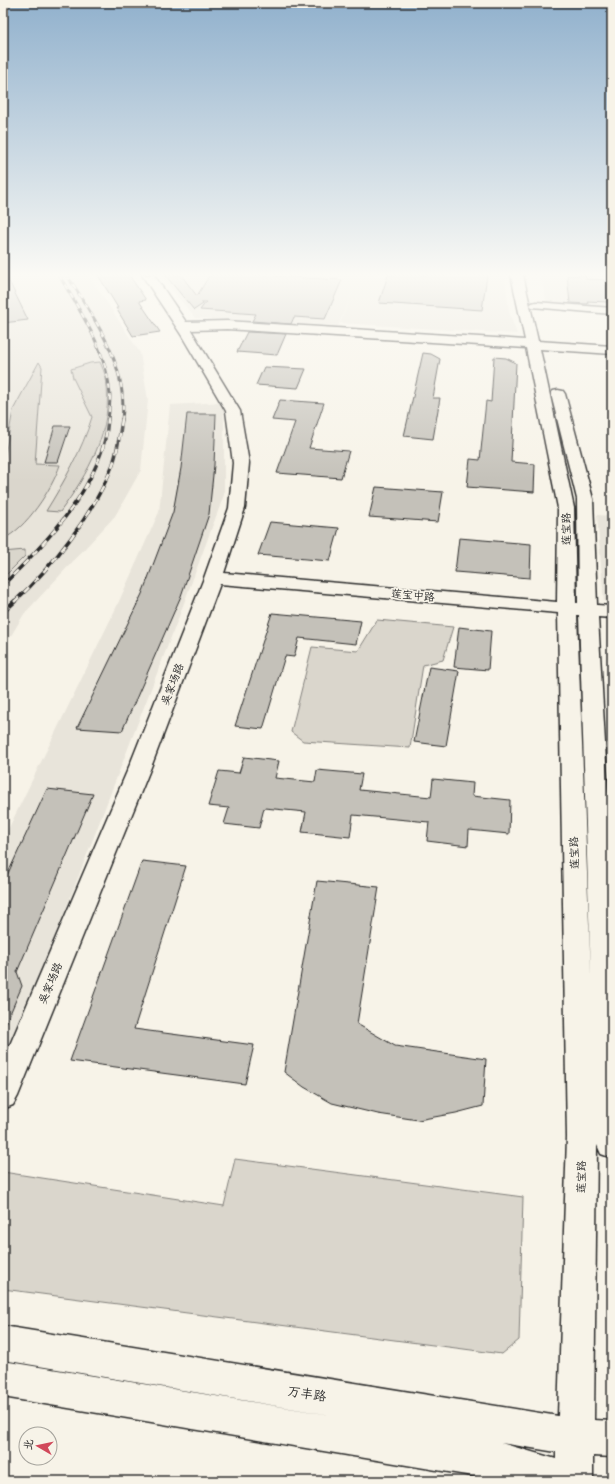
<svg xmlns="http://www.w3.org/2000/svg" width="615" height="1484" viewBox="0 0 615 1484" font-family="'Balsamiq Sans','LXGW WenKai TC',sans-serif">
  <rect width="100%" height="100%" fill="#f7f3e8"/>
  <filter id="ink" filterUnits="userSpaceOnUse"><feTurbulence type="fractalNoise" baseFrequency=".025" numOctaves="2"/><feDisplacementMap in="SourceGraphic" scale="8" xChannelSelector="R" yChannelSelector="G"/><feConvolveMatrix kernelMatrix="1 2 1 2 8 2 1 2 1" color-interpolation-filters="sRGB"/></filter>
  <g filter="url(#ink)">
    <g fill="#e8e4da">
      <path d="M3 275H89L140 353 148 400 141 470 115 516 24 614 3 649Z"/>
      <path d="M160 275H505L509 312 517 334 340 323 355 286 338 326 195 318Z"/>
      <path d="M540 275H612V308L547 304Z"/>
      <path d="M224 402V495L178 619 13 1046 3 1044V840L116 608 159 512 170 405Z"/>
      <path d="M597 515 612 516V602L604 601Z"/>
    </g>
    <g fill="#dad6cc" stroke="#82807c">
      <path d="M39 362 42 367 35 464 60 465C52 489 26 529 3 539V467L13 410Z"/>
      <path d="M100 362C102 367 105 373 106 379 114 429 88 474 60 512L46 511C64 482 82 450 92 417L73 378 71 369 90 363Z"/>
      <path d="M25 550V556L3 578V552Z"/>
      <path d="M377 620 453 627 443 660 423 665 410 748 303 741 291 732 312 647 358 651Z"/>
      <path d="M235 1159 523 1197 519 1340 502 1354 3 1289V1172L224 1206Z"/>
    </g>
    <g fill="#c4c1b9" stroke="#2b2b2b">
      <path d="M3 275H6L28 320 3 323Z"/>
      <path d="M98 275H129L146 300 139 301 160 332 133 336 116 308H118Z"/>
      <path d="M165 275H181L197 296 209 276H212L213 275H254L342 280 325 319 294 317 291 324 252 321 256 314 200 310 206 302H201L203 304 194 310Z"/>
      <path d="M388 275H487L482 310 379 303Z"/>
      <path d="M567 275H585L586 279 605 280 608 302 587 301 588 304 570 303Z"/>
      <path d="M247 332 286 334 277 355 237 352Z"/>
      <path d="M423 353 431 354 440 359 433 398H440L433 439 404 436Z"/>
      <path d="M494 357 506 358 516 363 511 462 535 464 534 492 467 487 470 459 480 460 486 401 491 402Z"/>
      <path d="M264 367 306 369 298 388 256 385Z"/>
      <path d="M280 400 324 403 309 448 349 451 341 478 277 473 295 422 272 420Z"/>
      <path d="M187 414H216L214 465 209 514 181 596 122 731 77 728 142 594 173 512 181 468Z"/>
      <path d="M55 426H70L58 462H44Z"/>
      <path d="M376 487 443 492 438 522 369 517Z"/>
      <path d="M270 522 339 528 330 561 258 555Z"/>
      <path d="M459 538 531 544 530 578 455 572Z"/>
      <path d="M272 613 361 621 356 644 299 638 294 657 285 656 263 729 235 726Z"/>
      <path d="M459 627 491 631 488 670 454 667Z"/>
      <path d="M429 667 459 671 446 746 414 742Z"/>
      <path d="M244 757 279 761 275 778 315 782 317 770 362 774 359 790 431 797 433 779 473 783 472 796 510 800 509 834 469 830 468 846 427 841 429 822 353 815 350 837 302 832 306 812 264 808 259 828 224 824 229 808 208 806 219 771 239 773Z"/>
      <path d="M47 789 93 794 17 972 22 986 3 1030V884Z"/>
      <path d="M142 861 186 866 134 1029 254 1045 245 1084 70 1061Z"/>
      <path d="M317 881 379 887 357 1024 395 1046 486 1059 483 1106 456 1113 418 1120 378 1114 332 1103 304 1087 284 1072Z"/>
    </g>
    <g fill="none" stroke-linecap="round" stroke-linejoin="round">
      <defs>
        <path id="street" d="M536 302 612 308V314L532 307 530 305 532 303Z"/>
        <path id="secondary" d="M142 275H154L186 322 227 321 525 340 511 275H523L538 341 612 346V354L540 349 574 508 576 603H578L577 499 551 394 553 391 558 390 563 391 565 394 593 499 597 605 612 606V618L598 617 612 869V1158L601 1154 597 1145 594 1420 612 1421V1457L593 1456V1481H502L3 1397V1361L337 1416 3 1360V1326L558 1416 567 1137 558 613 220 584 153 762 18 1096 13 1105 3 1109V1061L131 762 204 578 229 508 233 463 226 411 182 336ZM227 329 526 348 558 508 557 602 224 573 245 508 249 463 240 411 191 330ZM577 615H579L591 976ZM501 1443 556 1452V1459Z"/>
      </defs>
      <use href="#street" stroke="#2b2b2b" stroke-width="3"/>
      <use href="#secondary" stroke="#2b2b2b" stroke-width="3"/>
      <use href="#street" fill="#f7f3e8" fill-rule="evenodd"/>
      <use href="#secondary" fill="#f7f3e8" fill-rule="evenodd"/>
      <defs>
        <g id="rail-far2">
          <path d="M59 275C81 313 107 350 110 395 110 403 109 412 108 420"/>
          <path d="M67 275C94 318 129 366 122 420"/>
        </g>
        <g id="rail-far1">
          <path d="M3 585C46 543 104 483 108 419"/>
          <path d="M14 602C52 567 95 512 113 464 118 449 120 434 122 419"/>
        </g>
        <path id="rail" d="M3 612 15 601"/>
      </defs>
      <use href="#rail-far2" stroke="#2b2b2b" stroke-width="3"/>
      <use href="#rail-far1" stroke="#2b2b2b" stroke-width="3.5"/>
      <use href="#rail" stroke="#2b2b2b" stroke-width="4.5"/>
      <use href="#rail-far2" stroke="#f7f3e8" stroke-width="2" stroke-dasharray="5.5" stroke-linecap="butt"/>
      <use href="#rail-far1" stroke="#f7f3e8" stroke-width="2.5" stroke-dasharray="7" stroke-linecap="butt"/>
      <use href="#rail" stroke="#f7f3e8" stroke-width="3" stroke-dasharray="8" stroke-linecap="butt"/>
    </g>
  </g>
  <linearGradient id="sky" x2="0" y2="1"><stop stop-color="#91b1cd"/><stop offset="0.57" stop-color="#fbfaf5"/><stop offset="1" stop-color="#fbfaf5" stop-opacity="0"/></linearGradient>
  <rect width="615" height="482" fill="url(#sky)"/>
  <g text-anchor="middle" stroke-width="3.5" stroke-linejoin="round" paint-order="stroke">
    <g font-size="11" fill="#2b2b2b" stroke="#f7f3e8">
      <text transform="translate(566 529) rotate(-91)" y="4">莲宝路</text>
      <text transform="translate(413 595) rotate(5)" y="4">莲宝中路</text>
      <text transform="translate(172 684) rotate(-69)" y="4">吴家场路</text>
      <text transform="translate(574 853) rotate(-92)" y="4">莲宝路</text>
      <text transform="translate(50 983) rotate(-67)" y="4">吴家场路</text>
      <text transform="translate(581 1177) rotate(-89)" y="4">莲宝路</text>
    </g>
    <g font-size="13" fill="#2b2b2b" stroke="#f7f3e8">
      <text transform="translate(307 1393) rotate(9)" y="5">万丰路</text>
    </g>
  </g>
  <rect width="615" height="1484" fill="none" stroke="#f7f3e8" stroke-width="16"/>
  <rect x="8" y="8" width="599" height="1468" fill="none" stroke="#2b2b2b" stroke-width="1.5" filter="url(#ink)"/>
  <g transform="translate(38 1446) rotate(279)"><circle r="19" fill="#f7f3e8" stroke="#a5a39c"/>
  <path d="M0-3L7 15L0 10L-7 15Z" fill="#d1495b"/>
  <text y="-6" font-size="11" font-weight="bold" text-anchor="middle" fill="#2b2b2b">北</text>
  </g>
</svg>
